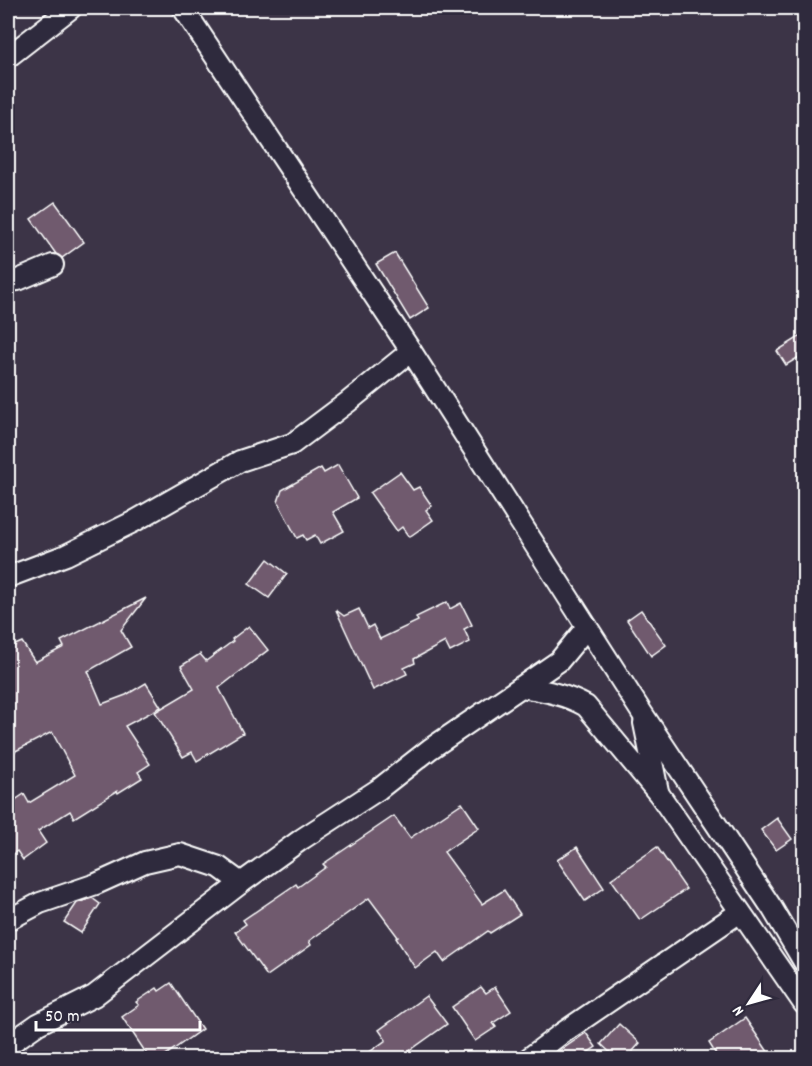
<svg xmlns="http://www.w3.org/2000/svg" width="812" height="1066" viewBox="0 0 812 1066" font-family="Dekko,sans-serif">
  <rect width="100%" height="100%" fill="#3c3447"/>
  <filter id="ink" filterUnits="userSpaceOnUse"><feTurbulence type="fractalNoise" baseFrequency=".0167" numOctaves="2"/><feDisplacementMap in="SourceGraphic" scale="12" xChannelSelector="R" yChannelSelector="G"/><feConvolveMatrix kernelMatrix="1 2 1 2 8 2 1 2 1" color-interpolation-filters="sRGB"/></filter>
  <g filter="url(#ink)">
    <g fill="#705a6e" stroke="#fff" stroke-width="1.5">
      <path d="M55 202 84 242 62 258 56 254 31 219Z"/>
      <path d="M395 253 429 308 410 320 376 264Z"/>
      <path d="M804 334V354L786 365 777 351Z"/>
      <path d="M338 465 357 498 333 512 344 531 320 544 315 535 306 540 303 535 297 538 278 502 282 490 321 468 324 473Z"/>
      <path d="M400 472 413 490 419 487 432 506 426 510 433 520 409 537 402 527 397 531 370 493Z"/>
      <path d="M268 559 287 574 269 598 249 584Z"/>
      <path d="M146 598 121 630 131 647 88 671 102 704 126 695 146 683 161 707 125 726 150 764 138 772 142 778 118 793 117 791 74 818 70 811 38 831 46 843 23 860 17 851 8 857V805L24 794 29 803 75 775 52 732 8 755V648L22 642 35 662 64 647 61 641Z"/>
      <path d="M447 602 450 609 461 603 472 625 464 629 470 642 450 652 445 642 414 659 415 663 404 668 407 674 373 690 336 610 344 616 359 609 368 628 373 625 380 639 418 621 416 617Z"/>
      <path d="M641 610 666 645 651 656 627 620Z"/>
      <path d="M249 626 268 650 219 688 243 733 197 761 192 752 183 757 155 712 194 689 181 666 200 654 206 661 233 641 232 639Z"/>
      <path d="M462 803 479 828 444 852 482 904 504 890 520 914 490 933 488 931 444 962 437 952 415 968 396 938 398 937 369 898 309 941 311 945 267 976 235 932 246 924 243 920 296 884 298 887 326 867 323 864 394 816 410 838Z"/>
      <path d="M777 818 792 839 776 850 761 830Z"/>
      <path d="M577 847 604 888 585 901 557 860Z"/>
      <path d="M657 847 686 889 640 920 611 879Z"/>
      <path d="M92 898 100 904 81 933 64 922 77 903Z"/>
      <path d="M171 983 202 1029 160 1059H150L122 1017 139 1005 136 1002 157 988 159 991Z"/>
      <path d="M481 987 486 993 495 987 511 1011 493 1023 496 1027 475 1041 452 1007Z"/>
      <path d="M426 996 447 1024 398 1059H360L386 1040 379 1030Z"/>
      <path d="M745 1018 773 1059H719L709 1043Z"/>
      <path d="M619 1024 640 1043 626 1059H617L601 1044Z"/>
      <path d="M586 1033 596 1047 578 1059H548Z"/>
    </g>
    <g fill="none" stroke-linecap="round" stroke-linejoin="round">
      <defs>
        <g id="street">
          <path d="M183 8 411 351 642 713 772 908 804 962"/>
          <path d="M8 57 71 8"/>
          <path d="M8 281 18 280 53 265"/>
          <path d="M8 577 66 555 133 522 240 461 292 444 348 402 411 351"/>
          <path d="M521 687 559 661 587 627"/>
          <path d="M644 723 658 791"/>
          <path d="M8 920 40 903 96 884 145 862 180 854 219 867 241 883"/>
          <path d="M8 1045 38 1024 94 996 241 883 302 839 379 789 430 749 521 687C545 691 565 694 586 706L659 794 804 1004"/>
          <path d="M529 1058 561 1034 740 912"/>
        </g>
      </defs>
      <use href="#street" stroke="#fff" stroke-width="24"/>
      <use href="#street" stroke="#2f2a3d" stroke-width="20"/>
    </g>
  </g>
  <rect width="812" height="1066" fill="none" stroke="#2f2a3d" stroke-width="30"/>
  <rect x="15" y="15" width="782" height="1036" fill="none" stroke="#fff" stroke-width="2" filter="url(#ink)"/>
  <g transform="translate(749 1003) rotate(234)" stroke="#2f2a3d" stroke-width="4.5" paint-order="stroke">
  <path d="M0-4.5L10 22L0 15L-10 22Z" fill="#ffffff"/>
  <text y="-9" font-size="16" font-weight="bold" text-anchor="middle" fill="#ffffff">N</text>
  </g>
  <path d="M36 1021v9h164v-9" fill="none" stroke="#ffffff" stroke-width="3"/>
  <text x="45" y="1021" font-size="18" fill="#ffffff" stroke="#2f2a3d" stroke-width="4.5" paint-order="stroke">50 m</text>
</svg>
